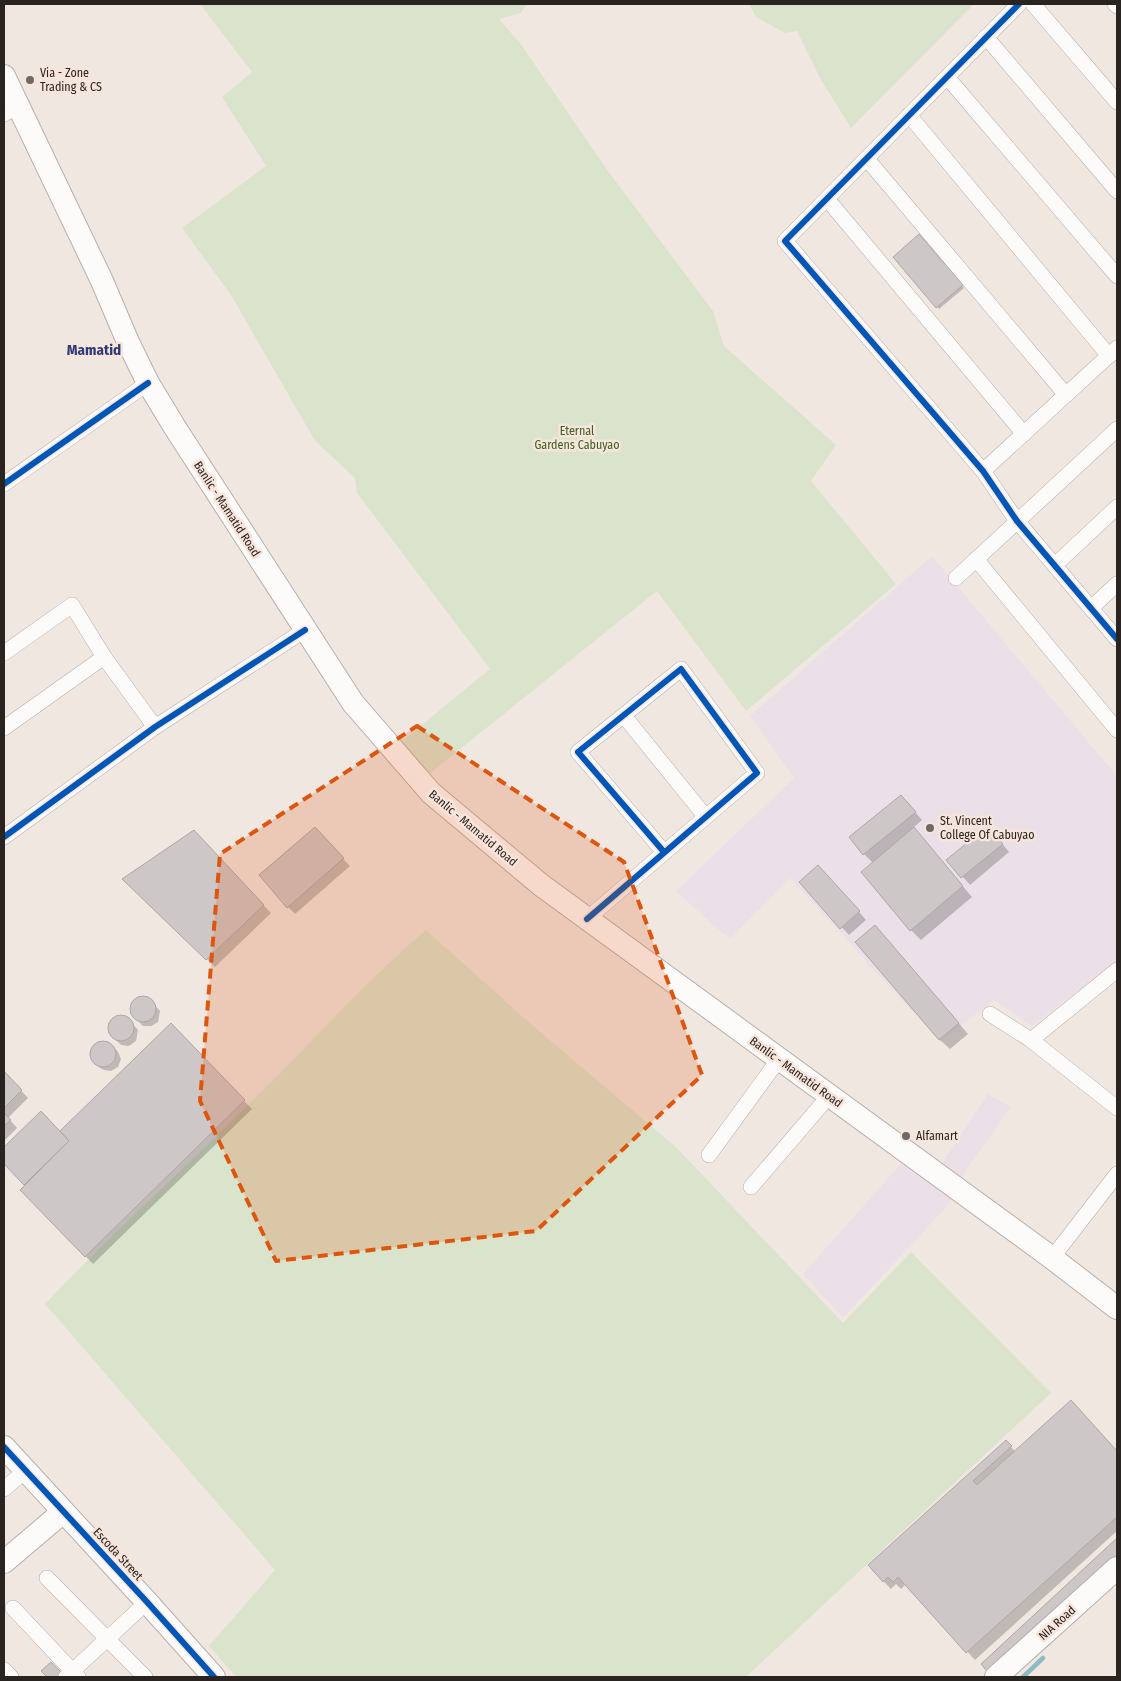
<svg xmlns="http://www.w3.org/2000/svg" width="1121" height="1681" viewBox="0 0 1121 1681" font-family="'Fira Sans Condensed',sans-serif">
  <rect width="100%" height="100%" fill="#f1e7e1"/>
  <g fill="#ece0e8">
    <path d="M932 556 1117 776V961L1032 1026 994 1000 940 1042 790 878 731 938 721 932 676 891 794 778 750 716Z"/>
    <path d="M988 1094 1011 1107 966 1170 949 1204 843 1318 803 1274 908 1156 934 1175Z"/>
  </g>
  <g fill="#dae4cd">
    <path d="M200 4H527L521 13 499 19 520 43 608 171 713 311 724 346 836 445 811 481 896 584 746 711 657 591 429 774 402 741 490 669 357 493 355 478 315 441 231 295 182 228 266 166 222 97 252 72Z"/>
    <path d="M749 4H974L851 128 820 78 797 31 785 33 756 17Z"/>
    <path d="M426 930 532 1025 677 1148 843 1323 911 1252 1051 1393 746 1677H236L209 1646 275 1570 45 1304C114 1231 190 1164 261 1092 316 1038 367 980 426 930Z"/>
  </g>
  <g fill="#0003">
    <path d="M919 236 964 288 939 309 895 257Z"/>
    <path d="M901 796 922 820 913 828 972 897 921 940 911 930 873 863 864 854Z"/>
    <path d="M314 829 350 866 295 914 288 907Z"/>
    <path d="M995 835 1009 852 970 885 948 860Z"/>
    <path d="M201 839 271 913 215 967 124 879Z"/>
    <path d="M826 874 866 920 849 935 801 883Z"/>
    <path d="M875 926 968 1034 950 1049 939 1039Z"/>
    <path d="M141 997 149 999 160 1011 158 1022 151 1026H143L140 1023 131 1011 132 1003 138 998Z"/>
    <path d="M120 1016 127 1018 138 1030 136 1041 129 1046 121 1045 110 1034V1023L112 1019Z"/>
    <path d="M171 1025 252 1109 93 1264 21 1190 26 1185 4 1163V1149L41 1113 60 1133Z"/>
    <path d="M102 1042 110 1044 113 1046 118 1052 121 1059 118 1067 111 1071 104 1070 100 1068 91 1056V1052L95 1045Z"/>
    <path d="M4 1072 28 1098 8 1118 17 1128 4 1141Z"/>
    <path d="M1079 1409 1117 1452V1531L975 1660 906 1584 901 1589 896 1584 891 1589 869 1566 1006 1442 1016 1452Z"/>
  </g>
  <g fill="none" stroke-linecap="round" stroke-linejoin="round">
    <path stroke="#8cbcbf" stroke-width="4.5" d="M1023 1677 1043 1658"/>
  </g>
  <g fill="#cec7c7" stroke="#ada7a6">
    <path d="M919 234 963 285 936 308 893 257Z"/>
    <path d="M901 795 916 812 863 855 849 837Z"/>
    <path d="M988 826 1003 844 961 878 946 860Z"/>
    <path d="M315 827 344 858 287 908 259 875Z"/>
    <path d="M914 827 963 886 910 931 861 872Z"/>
    <path d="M194 830 264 905 206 960 122 879Z"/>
    <path d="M818 865 860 911 840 929 799 882Z"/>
    <path d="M875 925 959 1023 939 1040 855 942Z"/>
    <circle cx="143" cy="1009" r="13"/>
    <circle cx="121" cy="1028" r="13"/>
    <path d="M171 1023 245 1100 85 1257 20 1190 69 1141 60 1131Z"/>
    <circle cx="103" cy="1054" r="13"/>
    <path d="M4 1071 22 1090 4 1108Z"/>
    <path d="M41 1111 69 1141 24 1185 4 1164V1147Z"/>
    <path d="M4 1113 11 1120 4 1126Z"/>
    <path d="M1071 1400 1117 1451V1517L966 1653 898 1577 893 1582 888 1577 883 1582 868 1565 1006 1440 1012 1446 973 1481 977 1485Z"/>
    <path d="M1117 1538V1561L992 1677 981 1664Z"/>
    <path d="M51 1662 62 1673 58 1677H47L41 1671Z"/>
  </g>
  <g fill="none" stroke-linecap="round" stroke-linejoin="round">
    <defs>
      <g id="street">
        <path d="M1019 4 785 241 983 471 1017 521 1117 639"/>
        <path d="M1033 4 1117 102"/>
        <path d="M1115 4 1117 6"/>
        <path d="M986 37 1117 191"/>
        <path d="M947 77 1117 276"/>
        <path d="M4 114 18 106"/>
        <path d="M909 115 1109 356"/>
        <path d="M867 159 1066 395"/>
        <path d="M827 199 1024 434"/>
        <path d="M983 471 1117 348"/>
        <path d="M4 484 148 383"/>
        <path d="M976 559 1117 730"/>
        <path d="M1055 565 1117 507"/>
        <path d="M956 578 1117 429"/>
        <path d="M1091 608 1117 584"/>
        <path d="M4 653 72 605 104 657 155 727"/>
        <path d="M624 716 705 816"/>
        <path d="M4 728 104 657"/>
        <path d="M4 837 155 727 305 630"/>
        <path d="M587 919 757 773 681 669 578 752 664 852"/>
        <path d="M990 1014 1031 1040 1117 1108"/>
        <path d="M1031 1040 1117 970"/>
        <path d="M709 1155 779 1059"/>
        <path d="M751 1187 829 1096"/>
        <path d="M1052 1258 1117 1174"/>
        <path d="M4 1489 25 1471"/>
        <path d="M47 1578 145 1677"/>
        <path d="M13 1608 78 1677"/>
        <path d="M4 1670 11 1677"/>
        <path d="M66 1677 147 1602"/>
      </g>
      <g id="secondary">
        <path d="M4 76 102 281 128 342 148 383 174 426 353 703 431 793 541 885 1052 1258 1117 1308"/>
        <path d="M4 1447 147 1602 214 1677"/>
        <path d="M4 1562 63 1512"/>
        <path d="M996 1677 1117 1568"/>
      </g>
    </defs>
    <use href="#street" stroke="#b7afab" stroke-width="16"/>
    <use href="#secondary" stroke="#b7afab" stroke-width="24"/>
    <use href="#street" stroke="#fdfbfa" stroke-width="15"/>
    <use href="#secondary" stroke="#fdfbfa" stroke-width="22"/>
    <defs>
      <g id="cycleway">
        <path d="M1019 4 785 241 983 471 1017 521 1117 639"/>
        <path d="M4 484 148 383"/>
        <path d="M4 837 155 727 305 630"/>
        <path d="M587 919 757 773 681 669 578 752 664 852"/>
        <path d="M4 1447 147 1602 214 1677"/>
      </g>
    </defs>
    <use href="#cycleway" stroke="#f7e5db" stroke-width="9"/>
    <use href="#cycleway" stroke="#0057b8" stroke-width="6"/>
  </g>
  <path fill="#de560d" fill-opacity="0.2" stroke="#de560d" stroke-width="4" stroke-dasharray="10 6" stroke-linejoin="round" d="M417 726 624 862 702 1075 536 1231 276 1261 200 1101 220 854Z"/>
  <g fill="#706864" stroke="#f7e5db" stroke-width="2">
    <circle cx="30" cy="80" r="5"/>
    <circle cx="930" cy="828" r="5"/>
    <circle cx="906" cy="1136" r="5"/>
  </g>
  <g text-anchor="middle" stroke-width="5" stroke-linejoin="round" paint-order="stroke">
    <g font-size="12" fill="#2a2420" stroke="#f7e5db" text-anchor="start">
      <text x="40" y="77">Via - Zone<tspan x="40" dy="14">Trading &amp; CS</tspan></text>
      <text x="940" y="825">St. Vincent<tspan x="940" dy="14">College Of Cabuyao</tspan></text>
      <text x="916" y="1140">Alfamart</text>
    </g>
    <g font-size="12" fill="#396121" stroke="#f7e5db">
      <text x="577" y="435">Eternal<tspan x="577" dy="14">Gardens Cabuyao</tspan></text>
    </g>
    <g font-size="12" fill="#2a2420" stroke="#f7e5db">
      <text transform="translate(227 509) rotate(57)" y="4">Banlic - Mamatid Road</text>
      <text transform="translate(473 828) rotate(40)" y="4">Banlic - Mamatid Road</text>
      <text transform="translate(796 1072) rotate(36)" y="4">Banlic - Mamatid Road</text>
      <text transform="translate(118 1554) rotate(47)" y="4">Escoda Street</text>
      <text transform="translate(1057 1623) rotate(-42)" y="4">NIA Road</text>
    </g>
    <g font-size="15" font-weight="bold" fill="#2d3c76" stroke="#f7e5db">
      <text x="94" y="355">Mamatid</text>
    </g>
  </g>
  <rect width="1121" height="1681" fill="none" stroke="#2a2420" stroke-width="10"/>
</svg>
